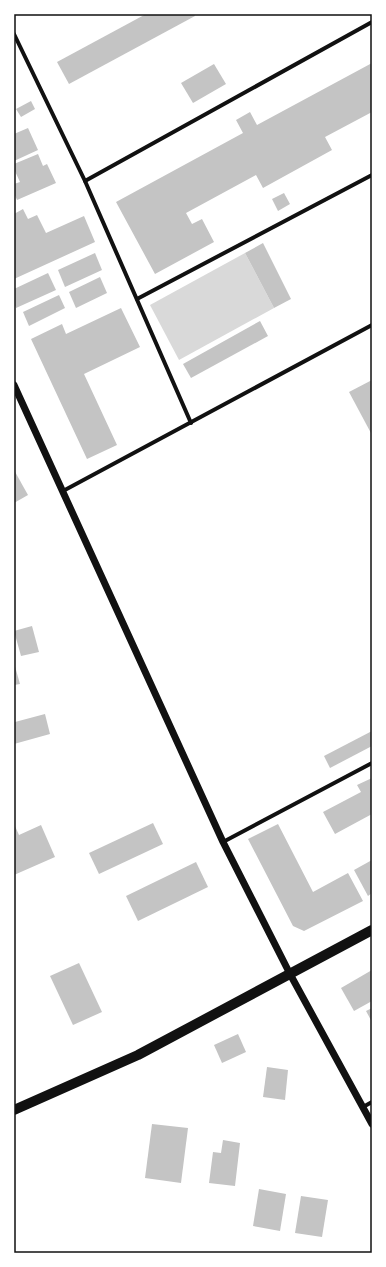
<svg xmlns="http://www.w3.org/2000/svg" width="386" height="1267" viewBox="0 0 386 1267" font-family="'PT Sans Narrow',sans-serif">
  <rect width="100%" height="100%" fill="#fff"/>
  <path fill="#d9d9d9" d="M245 253 274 308 179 360 150 305Z"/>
  <g fill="#c4c4c4">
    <path d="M146 14H194L195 16 69 84 57 62Z"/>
    <path d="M372 63V112L325 137 332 150 263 188 256 175 186 213 192 224 202 219 214 242 155 274 116 202 243 133 236 120 250 112 257 125Z"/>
    <path d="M214 64 226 84 193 103 181 83Z"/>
    <path d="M31 101 35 109 21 117 16 109Z"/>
    <path d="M28 128 38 150 14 161V134Z"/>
    <path d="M38 154 43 166 47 164 56 183 17 200 14 193V184L20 182 14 169V164Z"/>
    <path d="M284 193 290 204 278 211 272 199Z"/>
    <path d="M23 209 28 219 37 215 46 233 84 216 95 242 14 279V214Z"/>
    <path d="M263 243 291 299 274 308 245 253Z"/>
    <path d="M95 253 102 270 65 287 58 270Z"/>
    <path d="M48 273 56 290 16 308 14 303V289Z"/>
    <path d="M100 277 107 293 76 308 69 292Z"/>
    <path d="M59 295 65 308 29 326 23 312Z"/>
    <path d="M121 308 140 347 84 374 117 445 87 459 31 339 62 324 66 334Z"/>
    <path d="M260 321 268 336 191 378 183 364Z"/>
    <path d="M372 380V435L349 392Z"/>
    <path d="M14 470 28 495 14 503Z"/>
    <path d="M32 626 39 652 21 656 14 631Z"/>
    <path d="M14 663 20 684 14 685Z"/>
    <path d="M45 714 50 734 14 744V729L15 728V722Z"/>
    <path d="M372 731V746L330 768 324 756Z"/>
    <path d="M372 778V814L335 834 323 812 361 792 357 785Z"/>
    <path d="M153 823 163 844 99 874 89 853Z"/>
    <path d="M14 824 19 835 41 825 55 857 14 875Z"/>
    <path d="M278 824 313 892 348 873 363 901 304 931 293 926 248 839Z"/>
    <path d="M372 860V893L368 896 354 870Z"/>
    <path d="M196 862 208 887 138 921 126 896Z"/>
    <path d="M79 963 102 1012 73 1025 50 976Z"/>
    <path d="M372 970V1001L354 1011 341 988Z"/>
    <path d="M372 1008V1022L366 1011Z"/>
    <path d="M238 1034 246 1052 222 1063 214 1045Z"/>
    <path d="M267 1067 288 1070 285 1100 263 1097Z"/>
    <path d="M152 1124 188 1128 181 1183 145 1178Z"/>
    <path d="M223 1140 240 1143 235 1186 209 1183 213 1152 221 1153Z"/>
    <path d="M259 1189 286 1194 280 1231 253 1226Z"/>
    <path d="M301 1196 328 1200 322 1237 295 1233Z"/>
  </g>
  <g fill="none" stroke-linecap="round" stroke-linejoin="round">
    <g stroke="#111" stroke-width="4">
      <path d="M14 34 85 181 191 423"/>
      <path d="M85 181 372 22"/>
      <path d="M137 299 372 175"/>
      <path d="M63 491 372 325"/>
      <path d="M223 842 372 763"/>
      <path d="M363 1107 372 1102"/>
    </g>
    <path stroke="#111" stroke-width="7" d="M14 385 223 842 290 974 372 1124"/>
    <path stroke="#111" stroke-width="10" d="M14 1110 138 1055 372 930"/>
  </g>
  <rect width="386" height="1267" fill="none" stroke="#ffffff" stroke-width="30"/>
  <rect x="15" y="15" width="356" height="1237" fill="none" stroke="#111" stroke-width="1.5"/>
</svg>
